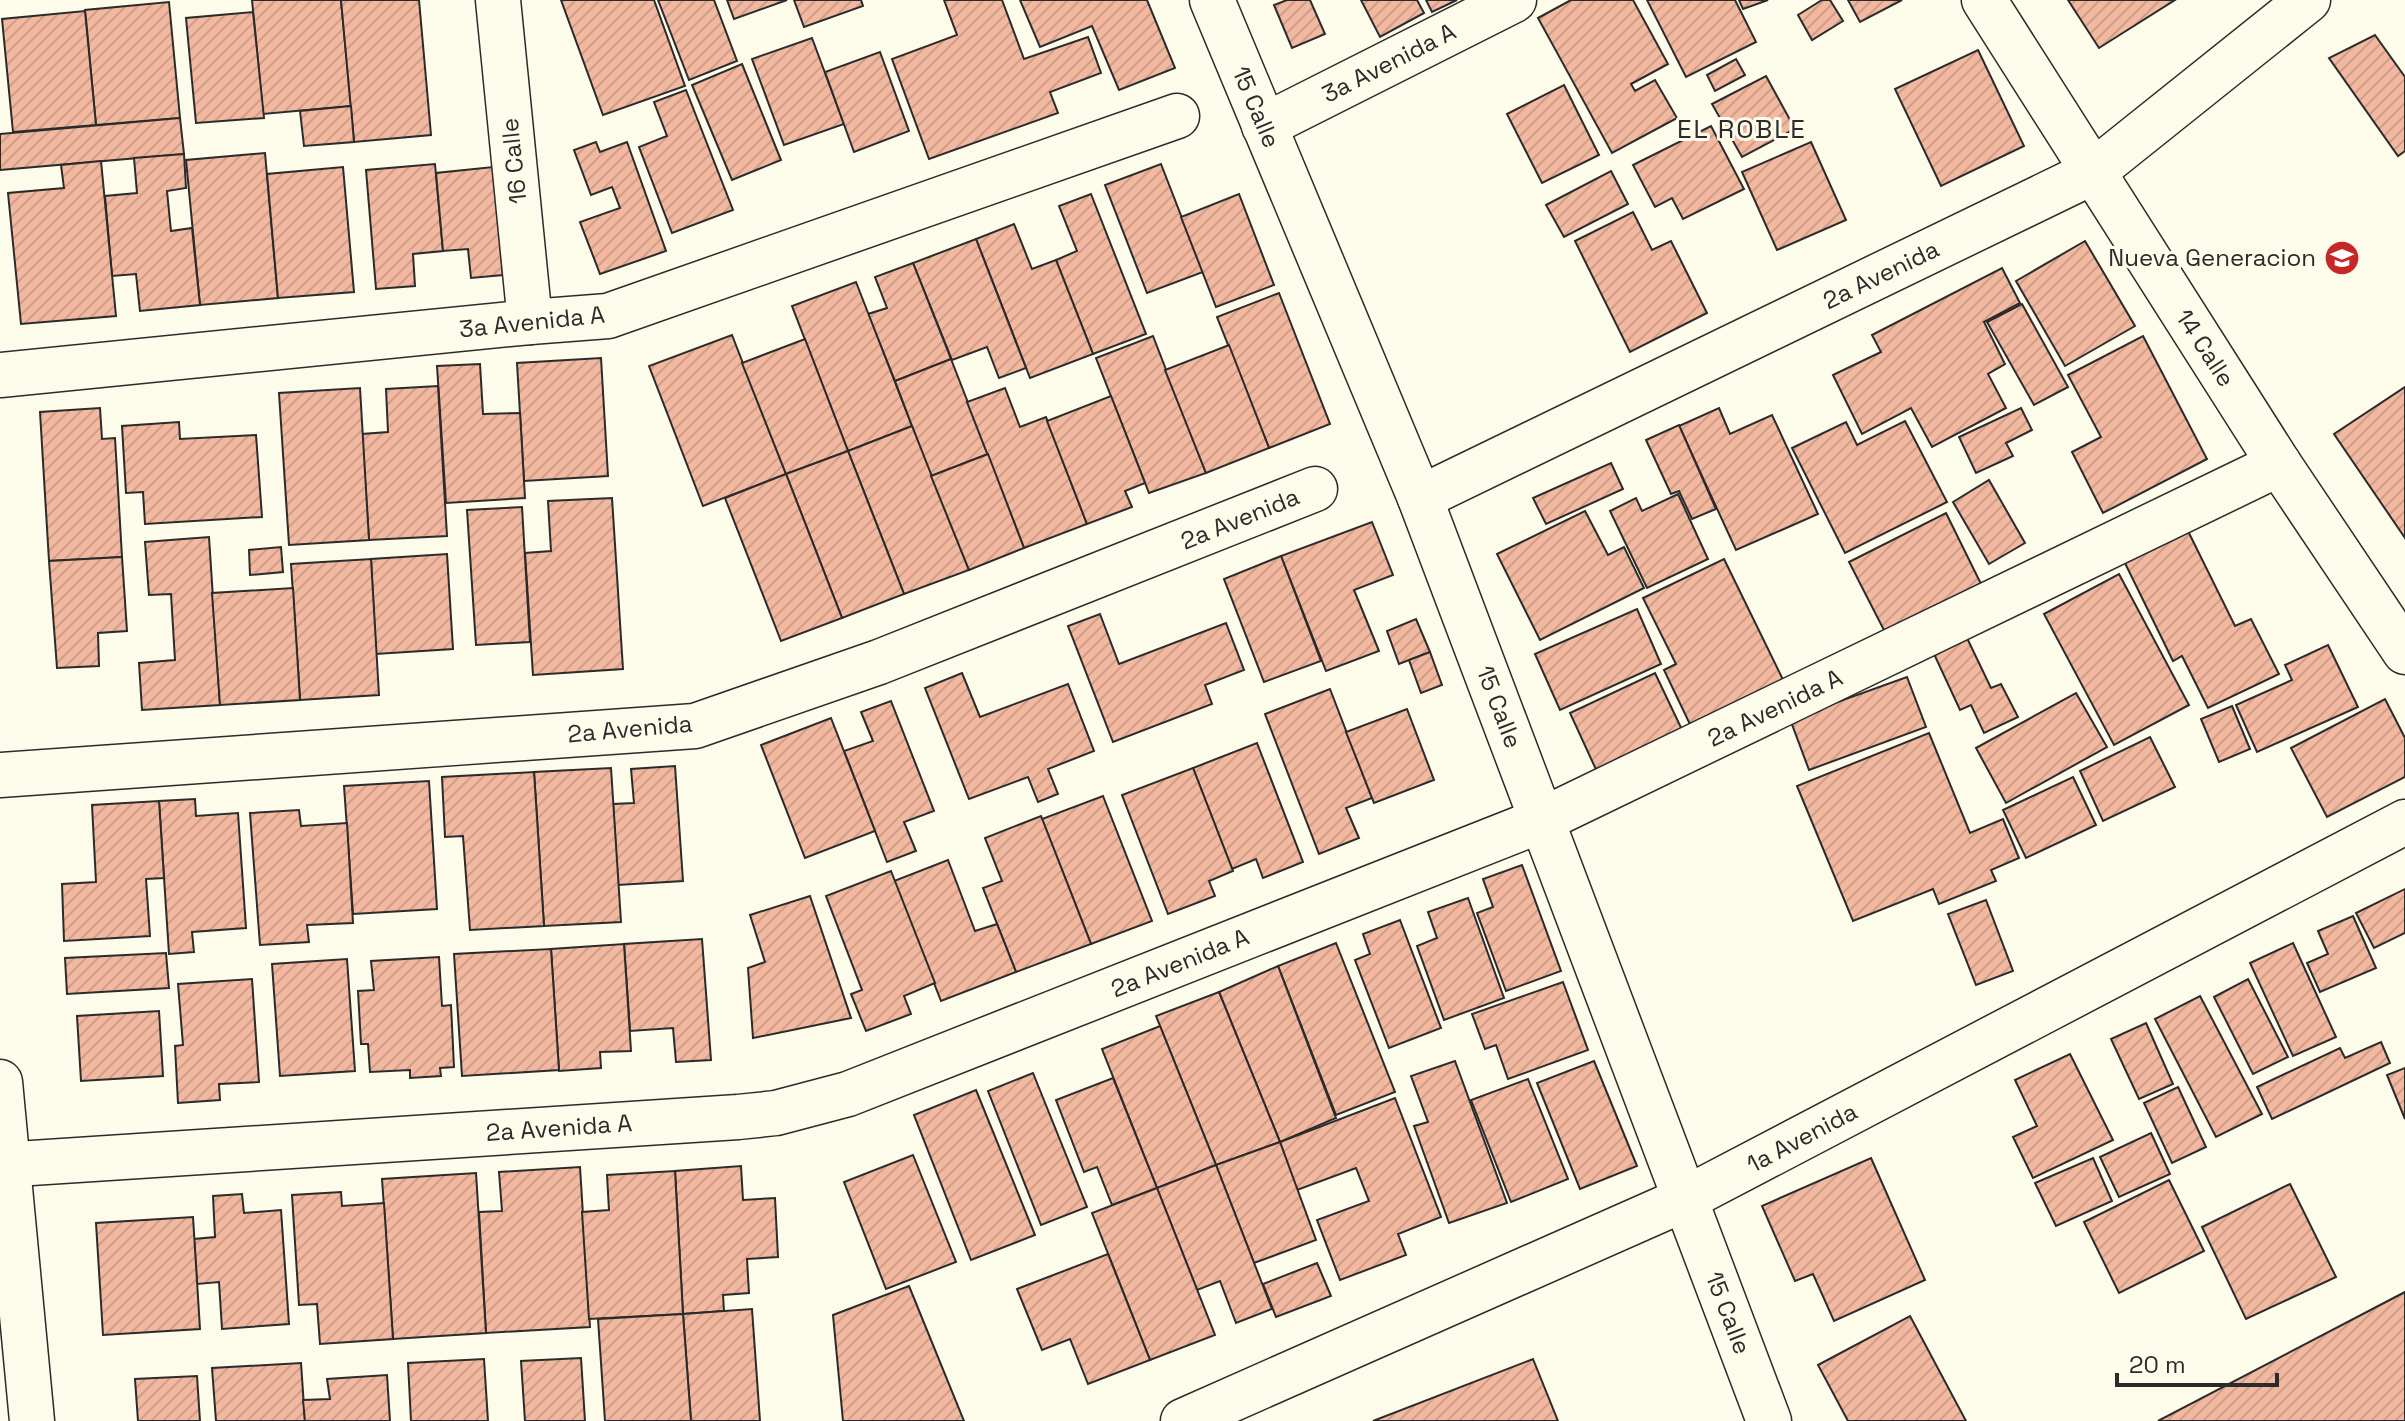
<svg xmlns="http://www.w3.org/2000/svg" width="2405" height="1421" viewBox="0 0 2405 1421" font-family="'Space Grotesk',sans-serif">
  <defs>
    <pattern id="building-hatch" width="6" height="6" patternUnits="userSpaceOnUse" patternTransform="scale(2)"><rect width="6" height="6" fill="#f2b8a0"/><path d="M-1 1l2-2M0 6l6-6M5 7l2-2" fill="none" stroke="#d09e8a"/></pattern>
  </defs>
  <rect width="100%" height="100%" fill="#fdfbea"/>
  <g fill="url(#building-hatch)" stroke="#2b2b2b" stroke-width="2">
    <path d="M252 0H341L351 106 263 114Z"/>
    <path d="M341 0H419L431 135 354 142Z"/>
    <path d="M561 0H654L685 86 603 115Z"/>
    <path d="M658 0H714L737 61 689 80Z"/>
    <path d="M727 0H787L734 19Z"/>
    <path d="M794 0H861L863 6 804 27Z"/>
    <path d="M944 0H1002L1024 59 1088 37 1101 73 1050 92 1058 113 929 159 892 59 957 35Z"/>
    <path d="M1020 0H1147L1175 68 1119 90 1092 26 1040 47Z"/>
    <path d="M1287 0H1310L1325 34 1292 48 1274 5Z"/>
    <path d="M1361 0H1417L1424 13 1380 37Z"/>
    <path d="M1426 0H1457L1432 12Z"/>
    <path d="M1571 0H1633L1668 64 1631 84 1635 91 1655 80 1677 118 1612 153 1538 18Z"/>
    <path d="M1647 0H1735L1756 42 1686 77Z"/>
    <path d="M1739 0H1768L1743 9Z"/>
    <path d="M1822 0H1830L1843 21 1812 40 1798 15Z"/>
    <path d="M1848 0H1902L1860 22Z"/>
    <path d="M2068 0H2175L2099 48Z"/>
    <path d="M169 2 180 118 96 125 85 10Z"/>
    <path d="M85 11 96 125 13 132 2 19Z"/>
    <path d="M253 12 264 118 196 123 186 18Z"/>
    <path d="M2375 35 2405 77V151L2398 156 2329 58Z"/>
    <path d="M812 38 844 124 784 145 752 59Z"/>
    <path d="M1978 50 2024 146 1941 186 1895 89Z"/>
    <path d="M880 52 909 131 854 152 825 72Z"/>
    <path d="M1736 59 1745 75 1715 91 1707 75Z"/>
    <path d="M742 64 781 160 732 180 692 85Z"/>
    <path d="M1766 76 1795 129 1742 157 1712 104Z"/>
    <path d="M1564 85 1599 155 1542 183 1507 114Z"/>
    <path d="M686 90 733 210 672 233 639 147 667 136 654 102Z"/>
    <path d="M351 106 354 142 304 146 300 111Z"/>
    <path d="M180 118 184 154 0 170V134Z"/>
    <path d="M1711 126 1744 189 1683 219 1672 198 1655 207 1633 165Z"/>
    <path d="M596 142 600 152 627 142 666 251 600 274 580 222 620 208 612 187 591 195 574 150Z"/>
    <path d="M1811 142 1846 220 1777 250 1742 172Z"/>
    <path d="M265 153 278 298 200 305 186 160Z"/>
    <path d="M184 154 186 188 167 191 171 231 192 228 200 305 140 311 136 274 112 276 105 196 137 193 134 158Z"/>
    <path d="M101 161 116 316 21 324 8 193 64 188 61 165Z"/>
    <path d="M435 164 443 251 413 254 415 286 376 289 366 170Z"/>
    <path d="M1161 164 1203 272 1147 293 1105 185Z"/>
    <path d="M343 167 354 292 278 298 267 174Z"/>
    <path d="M493 167 503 275 471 278 468 249 443 251 436 173Z"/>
    <path d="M1611 171 1628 204 1564 237 1546 205Z"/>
    <path d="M1091 194 1146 334 1093 354 1056 260 1077 251 1059 206Z"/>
    <path d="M1239 194 1274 285 1216 307 1181 217Z"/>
    <path d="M1633 212 1652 250 1671 241 1707 313 1630 352 1575 241Z"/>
    <path d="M1014 224 1032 269 1056 260 1093 354 1030 378 976 239Z"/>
    <path d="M976 239 1026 368 999 378 987 347 952 360 913 263Z"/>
    <path d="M2085 241 2135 326 2065 366 2016 281Z"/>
    <path d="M913 263 951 359 895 381 868 314 887 308 875 277Z"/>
    <path d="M2002 268 2020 303 1984 322 2005 364 1988 374 2006 408 1932 447 1911 408 1862 434 1833 375 1881 352 1872 335Z"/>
    <path d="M856 282 912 426 848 451 792 306Z"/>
    <path d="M1279 293 1330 424 1269 448 1217 317Z"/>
    <path d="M2022 304 2068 387 2034 405 1987 322Z"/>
    <path d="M732 335 786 474 703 506 649 366Z"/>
    <path d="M1153 336 1206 473 1149 493 1096 358Z"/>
    <path d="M2143 336 2207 459 2103 513 2072 452 2101 437 2068 375Z"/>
    <path d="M805 339 848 451 786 474 742 363Z"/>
    <path d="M1229 345 1269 448 1206 473 1165 370Z"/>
    <path d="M601 358 608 476 524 481 517 363Z"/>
    <path d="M951 359 988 454 931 476 895 381Z"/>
    <path d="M480 364 483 414 520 413 525 498 446 503 437 366Z"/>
    <path d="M438 386 447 536 369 540 362 434 388 432 386 389Z"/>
    <path d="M2405 387V538L2334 434Z"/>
    <path d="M360 388 369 540 289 545 279 393Z"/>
    <path d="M1005 388 1020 427 1046 417 1087 524 1024 548 967 402Z"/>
    <path d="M1111 396 1145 483 1125 491 1132 507 1087 524 1047 421Z"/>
    <path d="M100 408 102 439 115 438 122 557 49 561 40 412Z"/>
    <path d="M1719 408 1730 434 1772 415 1818 514 1736 550 1679 426Z"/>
    <path d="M2021 408 2032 430 2006 443 2013 456 1976 473 1959 437Z"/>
    <path d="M1905 421 1947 502 1845 553 1792 448 1846 422 1857 445Z"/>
    <path d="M179 422 180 439 256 435 262 517 145 524 143 492 126 493 122 426Z"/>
    <path d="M1679 425 1716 509 1692 519 1679 491 1671 494 1646 440Z"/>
    <path d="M912 426 969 570 904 594 848 451Z"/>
    <path d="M848 451 904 594 842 618 786 474Z"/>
    <path d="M988 454 1024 548 969 570 931 476Z"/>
    <path d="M1611 463 1623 489 1546 524 1533 498Z"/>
    <path d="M786 474 842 618 781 641 725 498Z"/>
    <path d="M1989 480 2025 543 1989 564 1953 502Z"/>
    <path d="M1678 494 1708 559 1647 588 1610 511 1636 498 1642 511Z"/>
    <path d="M612 498 623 669 533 675 525 553 551 551 548 501Z"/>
    <path d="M522 507 530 642 476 645 467 510Z"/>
    <path d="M1585 511 1608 555 1624 547 1644 588 1540 640 1497 554Z"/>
    <path d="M1946 513 1984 590 1888 638 1849 562Z"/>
    <path d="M1372 522 1393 575 1354 590 1379 651 1326 671 1281 556Z"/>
    <path d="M2185 525 2235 626 2251 619 2279 674 2208 708 2182 656 2173 661 2121 555Z"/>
    <path d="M209 537 220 705 142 710 139 663 175 660 171 594 149 595 145 542Z"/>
    <path d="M281 547 283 572 250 575 249 550Z"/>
    <path d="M447 554 453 649 376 654 371 559Z"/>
    <path d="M1281 556 1321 661 1264 682 1224 579Z"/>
    <path d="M122 557 127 631 98 633 99 666 57 668 49 561Z"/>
    <path d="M371 559 379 695 300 700 291 564Z"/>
    <path d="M1724 559 1789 692 1696 737 1664 670 1676 664 1643 598Z"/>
    <path d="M2119 574 2189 705 2114 745 2044 614Z"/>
    <path d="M293 588 300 700 220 705 212 593Z"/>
    <path d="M1637 609 1661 664 1560 710 1535 654Z"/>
    <path d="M1100 614 1119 664 1226 623 1244 670 1205 685 1212 704 1113 742 1068 626Z"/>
    <path d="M1416 619 1430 652 1399 664 1387 631Z"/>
    <path d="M1967 638 1991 688 2001 684 2018 717 1984 733 1971 705 1960 710 1934 654Z"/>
    <path d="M2328 645 2358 707 2257 752 2236 705 2292 680 2285 665Z"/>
    <path d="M1430 652 1442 685 1421 693 1409 660Z"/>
    <path d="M962 673 980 717 1068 684 1094 751 1048 769 1058 794 1038 802 1028 777 969 799 925 688Z"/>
    <path d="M1655 673 1685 736 1599 776 1570 713Z"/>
    <path d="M1907 677 1926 727 1809 770 1790 719Z"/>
    <path d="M1330 689 1372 798 1346 808 1359 838 1319 854 1265 714Z"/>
    <path d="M2076 693 2107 747 2006 803 1976 748Z"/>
    <path d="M2385 699 2405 738V777L2327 817 2291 748Z"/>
    <path d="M891 701 934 811 904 822 916 851 887 862 844 751 873 741 861 712Z"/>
    <path d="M2232 706 2250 749 2219 762 2201 719Z"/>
    <path d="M1407 709 1434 780 1374 803 1346 732Z"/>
    <path d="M831 718 875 831 805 858 761 745Z"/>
    <path d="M1929 733 1970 833 2003 819 2019 858 1991 870 1996 881 1939 904 1933 889 1853 921 1797 786Z"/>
    <path d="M2150 737 2175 787 2103 821 2080 771Z"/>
    <path d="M1257 743 1303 862 1263 878 1256 859 1232 869 1193 768Z"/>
    <path d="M675 766 683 881 618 885 613 804 634 803 631 769Z"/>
    <path d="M611 768 621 922 544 926 534 772Z"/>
    <path d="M1193 768 1233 871 1209 881 1215 896 1168 914 1122 795Z"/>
    <path d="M534 772 544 926 470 930 463 836 445 837 442 777Z"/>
    <path d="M2073 777 2096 825 2026 858 2003 810Z"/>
    <path d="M429 781 437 909 353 914 344 786Z"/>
    <path d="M1103 796 1152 921 1091 944 1042 819Z"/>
    <path d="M195 799 196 816 238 813 246 928 192 932 194 952 169 954 159 801Z"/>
    <path d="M159 801 164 878 146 879 150 936 64 941 62 884 96 882 92 805Z"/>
    <path d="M299 810 301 826 347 823 353 923 307 925 309 942 260 945 250 813Z"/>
    <path d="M1041 816 1091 944 1016 972 983 888 1002 881 985 838Z"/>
    <path d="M948 860 975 931 997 924 1016 972 941 1001 894 881Z"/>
    <path d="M1522 865 1561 971 1506 991 1477 913 1493 907 1483 879Z"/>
    <path d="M891 871 935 983 904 996 911 1014 866 1031 851 994 862 990 826 896Z"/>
    <path d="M2405 889V933L2374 948 2356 913Z"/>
    <path d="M810 896 851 1018 753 1038 748 968 765 962 750 915Z"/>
    <path d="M1468 898 1504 998 1444 1020 1417 946 1437 938 1428 912Z"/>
    <path d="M1986 900 2013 971 1976 985 1948 914Z"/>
    <path d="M2353 916 2376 968 2320 992 2307 963 2328 954 2318 931Z"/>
    <path d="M1400 920 1441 1028 1389 1048 1355 960 1370 954 1363 934Z"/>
    <path d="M702 939 711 1060 676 1062 673 1028 630 1031 624 944Z"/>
    <path d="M1336 943 1395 1092 1336 1115 1278 966Z"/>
    <path d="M2293 943 2336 1037 2293 1056 2250 963Z"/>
    <path d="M624 944 631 1051 600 1052 601 1068 559 1071 551 949Z"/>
    <path d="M551 949 559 1070 462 1076 454 954Z"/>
    <path d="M166 953 169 988 67 994 65 958Z"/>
    <path d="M439 957 442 1006 451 1005 454 1067 440 1068 441 1076 410 1078V1070L370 1072 368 1044H361L358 991 374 990 371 961Z"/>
    <path d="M347 959 355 1071 280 1076 272 964Z"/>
    <path d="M1278 966 1336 1118 1280 1142 1219 992Z"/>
    <path d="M252 979 259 1082 219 1084 220 1100 178 1103 175 1046 183 1045 178 984Z"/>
    <path d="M2248 979 2288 1057 2253 1074 2214 997Z"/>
    <path d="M1563 982 1588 1050 1508 1079 1496 1045 1485 1049 1472 1014Z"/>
    <path d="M1219 992 1280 1142 1216 1165 1156 1016Z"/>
    <path d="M2200 996 2262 1114 2216 1137 2155 1019Z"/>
    <path d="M159 1011 163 1076 81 1081 77 1016Z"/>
    <path d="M2146 1023 2173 1084 2139 1099 2111 1039Z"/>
    <path d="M1160 1026 1216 1165 1157 1188 1102 1049Z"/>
    <path d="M2381 1042 2390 1063 2272 1119 2257 1087 2340 1048 2345 1058Z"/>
    <path d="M2070 1054 2113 1140 2033 1178 2013 1137 2037 1126 2015 1080Z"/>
    <path d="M1455 1061 1507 1203 1449 1223 1414 1126 1428 1122 1411 1076Z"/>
    <path d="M1594 1061 1637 1166 1580 1189 1537 1083Z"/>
    <path d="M2405 1068V1119L2387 1075Z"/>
    <path d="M1033 1073 1087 1207 1041 1225 988 1091Z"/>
    <path d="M1113 1078 1157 1188 1112 1205 1097 1167 1084 1172 1056 1100Z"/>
    <path d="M1528 1079 1568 1179 1511 1202 1471 1100Z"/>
    <path d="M2178 1087 2206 1147 2172 1163 2144 1103Z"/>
    <path d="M976 1090 1035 1235 971 1260 914 1115Z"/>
    <path d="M1395 1098 1441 1217 1398 1234 1406 1255 1340 1280 1317 1220 1369 1201 1356 1168 1297 1190 1280 1142Z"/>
    <path d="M2151 1133 2170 1174 2119 1197 2100 1157Z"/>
    <path d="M1280 1142 1316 1240 1254 1263 1216 1165Z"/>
    <path d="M913 1155 956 1262 886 1289 844 1182Z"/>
    <path d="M1871 1158 1925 1280 1834 1321 1813 1274 1795 1281 1762 1206Z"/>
    <path d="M2093 1158 2112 1201 2056 1226 2035 1183Z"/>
    <path d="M1216 1165 1272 1309 1236 1323 1220 1281 1197 1290 1157 1188Z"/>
    <path d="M741 1166 743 1200 775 1198 778 1257 747 1259 749 1293 723 1295 724 1311 683 1314 675 1171Z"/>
    <path d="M580 1167 590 1327 486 1333 479 1212 502 1211 499 1172Z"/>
    <path d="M675 1171 683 1314 589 1319 582 1212 609 1210 607 1175Z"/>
    <path d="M476 1173 486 1333 393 1339 382 1179Z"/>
    <path d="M2169 1180 2204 1251 2119 1293 2084 1222Z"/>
    <path d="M2290 1184 2336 1277 2246 1319 2202 1227Z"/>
    <path d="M1157 1188 1215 1335 1150 1360 1092 1213Z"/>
    <path d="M341 1192 342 1206 384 1203 393 1339 320 1344 317 1304 299 1305 292 1195Z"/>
    <path d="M242 1194 244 1213 281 1210 289 1324 222 1329 219 1282 197 1284 194 1239 215 1237 213 1196Z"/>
    <path d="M193 1217 200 1329 103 1335 96 1223Z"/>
    <path d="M1108 1254 1150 1360 1088 1384 1070 1339 1042 1350 1017 1289Z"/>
    <path d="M1317 1263 1331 1296 1276 1317 1263 1284Z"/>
    <path d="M909 1286 964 1421H843L833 1315Z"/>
    <path d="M2405 1292V1421H2158Z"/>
    <path d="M752 1309 760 1421H691L683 1314Z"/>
    <path d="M683 1314 691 1421H605L598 1319Z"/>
    <path d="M1910 1316 1966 1421H1848L1818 1365Z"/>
    <path d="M581 1358 585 1421H525L521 1361Z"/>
    <path d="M484 1359 488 1421H411L408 1363Z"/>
    <path d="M1533 1359 1558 1421H1373Z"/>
    <path d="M301 1363 305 1421H216L212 1368Z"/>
    <path d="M387 1375 390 1421H305L303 1400 330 1399 327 1379Z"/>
    <path d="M197 1376 200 1421H138L135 1379Z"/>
  </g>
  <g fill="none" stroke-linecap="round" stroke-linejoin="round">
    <defs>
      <g id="street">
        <path d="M498 0 530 322"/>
        <path d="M1212 0 1420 498 1769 1421"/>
        <path d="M1984 0 2279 464 2405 652"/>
        <path d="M1264 126 1514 0"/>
        <path d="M0 375 530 322 608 316 1177 116"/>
        <path d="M1420 498 2093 172 2308 0"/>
        <path d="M0 775 695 726 879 662 1315 489"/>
        <path d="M0 1082 32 1421"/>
        <path d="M0 1165 738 1117 776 1113 848 1094 1542 820 2279 464"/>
        <path d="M1183 1421 1685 1199 2405 822"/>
      </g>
    </defs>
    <use href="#street" stroke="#2b2b2b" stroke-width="47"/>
    <use href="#street" stroke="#fdfbea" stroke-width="44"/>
  </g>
  <defs>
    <symbol id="school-disc" viewBox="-11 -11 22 22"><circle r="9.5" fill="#c62828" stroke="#fdfbea"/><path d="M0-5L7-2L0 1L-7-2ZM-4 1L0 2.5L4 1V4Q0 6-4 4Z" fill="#fff"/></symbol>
  </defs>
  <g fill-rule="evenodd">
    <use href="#school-disc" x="2322" y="238" width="40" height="40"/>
  </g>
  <g text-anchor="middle" stroke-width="6" stroke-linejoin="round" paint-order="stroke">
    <g font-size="24" fill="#2b2b2b" stroke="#fdfbea">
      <text transform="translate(1389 63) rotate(-27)" y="8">3a Avenida A</text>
      <text transform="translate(1256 107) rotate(67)" y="8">15 Calle</text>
      <text transform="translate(514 161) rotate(-96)" y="8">16 Calle</text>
      <text transform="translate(1881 275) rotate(-26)" y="8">2a Avenida</text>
      <text transform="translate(532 322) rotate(-6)" y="8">3a Avenida A</text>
      <text transform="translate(2205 348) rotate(57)" y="8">14 Calle</text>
      <text transform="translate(1240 519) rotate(-22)" y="8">2a Avenida</text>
      <text transform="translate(1499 707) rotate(69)" y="8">15 Calle</text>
      <text transform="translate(1775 708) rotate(-26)" y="8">2a Avenida A</text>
      <text transform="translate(630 729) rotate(-5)" y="8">2a Avenida</text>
      <text transform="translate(1180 963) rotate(-22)" y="8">2a Avenida A</text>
      <text transform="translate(559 1128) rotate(-4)" y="8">2a Avenida A</text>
      <text transform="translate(1802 1138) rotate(-28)" y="8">1a Avenida</text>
      <text transform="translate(1728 1313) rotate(69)" y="8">15 Calle</text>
    </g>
    <g font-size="24" fill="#2b2b2b" stroke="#fdfbea" text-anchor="end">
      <text x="2316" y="266">Nueva Generacion</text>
    </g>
    <g font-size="26" letter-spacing="2" fill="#2b2b2b" stroke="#fdfbea">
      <text x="1742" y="138">EL ROBLE</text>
    </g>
  </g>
  <path d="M2117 1373v12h160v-12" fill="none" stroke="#2b2b2b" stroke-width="4"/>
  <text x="2129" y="1373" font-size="24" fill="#2b2b2b" stroke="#fdfbea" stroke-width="6" paint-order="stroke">20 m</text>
</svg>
